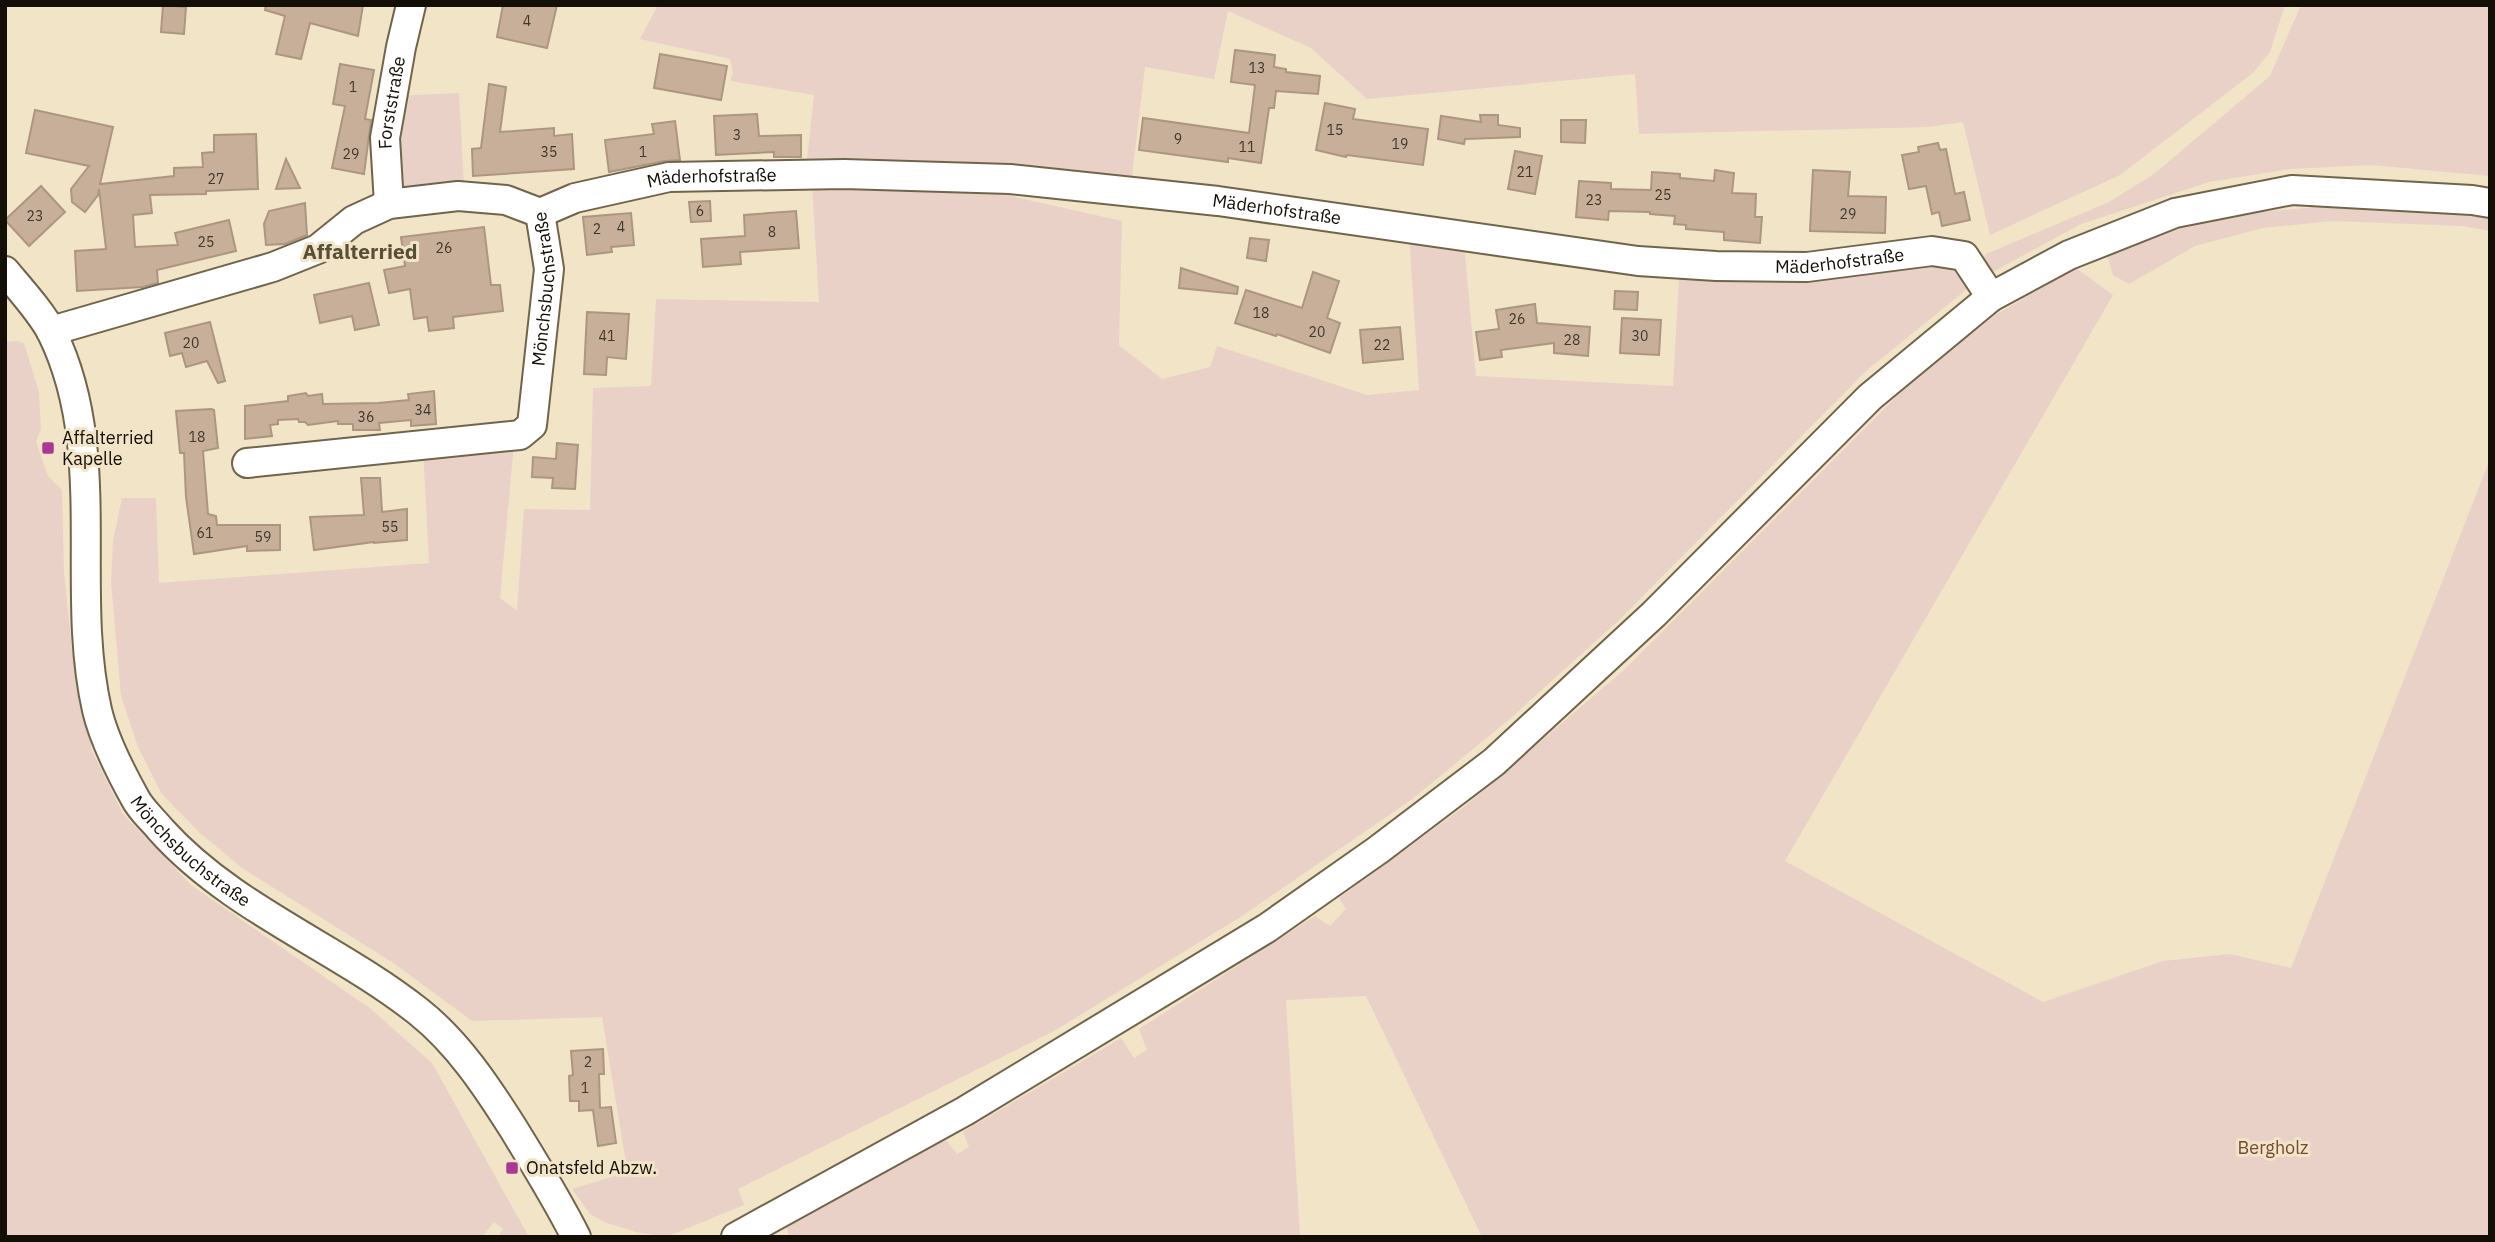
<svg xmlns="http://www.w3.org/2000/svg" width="2495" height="1242" viewBox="0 0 2495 1242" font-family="'IBM Plex Sans',sans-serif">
  <rect width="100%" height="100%" fill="#f1e4c7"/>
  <g fill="#e9d1c8">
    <path d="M658 5H2285L2270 52 2253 73 2120 175 1990 235 1963 122 1928 127 1639 134 1635 74 1367 99 1311 48 1228 11 1214 79 1145 67 1131 184 806 169 814 95 730 81 733 73 730 59 640 39Z"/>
    <path d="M2301 5H2490V176L2371 165 2289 169 2209 182 2081 224 1987 275 1980 266 1986 254 2109 202 2154 174 2270 76Z"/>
    <path d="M459 93 464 185 395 192 396 96Z"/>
    <path d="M812 186 1002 194 1122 221 1119 345 1162 379 1210 367 1217 346 1367 395 1419 390 1409 234 1464 243 1476 376 1673 386 1679 276 1927 262 1951 267 1968 281 1967 289 1865 372 1619 620 1512 717 1411 800 1239 918 1054 1031 738 1189 744 1205 666 1237 636 1232 604 1222 590 1214 572 1189 615 1176 626 1163 602 1017 472 1021 395 964 242 868 200 833 161 793 138 747 121 696 111 582 113 541 122 498H156L159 583 429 563 423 450 514 443 500 598 517 611 524 509 590 510 593 388 651 386 656 299 819 302Z"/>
    <path d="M2329 206 2422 208 2490 219V231L2463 226 2333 221 2263 228 2195 246 2129 284 2113 275 2107 254 2170 231 2259 212Z"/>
    <path d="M2076 268 2113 295 1785 861 2043 1002 2163 961 2229 954 2291 968 2490 459V1237H1482L1366 996 1286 1000 1300 1237H789L786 1223 945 1139 957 1154 969 1147 963 1132 1121 1038 1134 1058 1147 1050 1139 1029 1315 916 1330 926 1346 909 1339 898 1465 806 1625 669 1915 378 1997 314Z"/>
    <path d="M16 341 24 343 39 392 41 429 36 442 48 476 62 490 64 572 72 651 92 751 123 814 191 885 371 1009 432 1063 529 1237H498L503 1229 494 1222 482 1237H5V342Z"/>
  </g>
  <g fill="#c7af9a" stroke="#ad9681" stroke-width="2">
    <path d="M163 5 186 7 184 34 161 32Z"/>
    <path d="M266 5H363L358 36 310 23 301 59 276 54 285 16 265 10Z"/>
    <path d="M503 5H557L547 48 497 37Z"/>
    <path d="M1235 50 1275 55 1274 67 1286 69V72L1320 76 1318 94 1276 91 1274 108H1269L1261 163 1228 158V162L1139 150 1143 118 1249 133 1255 85 1231 82Z"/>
    <path d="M660 54 727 66 721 100 654 88Z"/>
    <path d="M340 64 374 70 365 119 371 120 364 174 332 168 345 106 333 104Z"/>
    <path d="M489 84 506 87 500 132 554 128V136L572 134 574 169 473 176 472 149 481 148Z"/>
    <path d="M1325 103 1355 109 1353 119 1428 129 1423 165 1347 155 1346 157 1316 150Z"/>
    <path d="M35 110 113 127 100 184 174 176V168L203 167 202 153 214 152V135L256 134 258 189 206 191V194L150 195 152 213 133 215 135 247 178 245 175 233 229 220 236 251 157 270 158 283 143 287 77 291 75 251 106 249 99 189 98 195 85 212 72 202 71 189 89 166 26 153Z"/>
    <path d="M757 114 759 136 801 135V157H774V152L716 155 714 116Z"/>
    <path d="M1480 115H1498V125L1520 128V137L1465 139 1464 144 1438 139 1441 116 1481 122Z"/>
    <path d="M1561 120H1586L1585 143 1561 142Z"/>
    <path d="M675 121 680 160 665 161 609 172 605 140 654 134 652 124Z"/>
    <path d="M1938 143 1940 150 1946 149 1955 194 1964 192 1970 220 1942 226 1939 212 1932 214 1926 186 1909 189 1902 155 1919 152 1918 147Z"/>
    <path d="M1515 151 1542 156 1535 194 1508 189Z"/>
    <path d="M286 159 300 188 276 189Z"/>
    <path d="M1715 170 1734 173 1732 193 1756 194 1755 217H1762L1760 243 1724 240V232L1686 229V225L1674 224 1675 216 1650 214V212L1609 211 1608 220 1576 217 1579 181 1611 183V189L1651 190 1652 172 1680 174V178L1714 181Z"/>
    <path d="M1813 170 1850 172 1848 196 1886 197 1885 233 1810 231Z"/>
    <path d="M41 186 65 212 29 246 5 220Z"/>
    <path d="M710 201 711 221 691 222 689 202Z"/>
    <path d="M305 203 307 235 285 244 266 245 264 224 269 211Z"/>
    <path d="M796 211 799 248 740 252 741 264 703 267 701 239 745 236 744 215Z"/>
    <path d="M631 213 634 245 611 247 612 252 587 255 583 217Z"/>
    <path d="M484 227 491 285H500L503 311 453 317 454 328 429 331 427 317 414 319 410 289 389 293 384 270 405 266 401 237Z"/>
    <path d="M1250 238 1269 240 1266 261 1247 258Z"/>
    <path d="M1181 268 1238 287 1237 294 1179 288Z"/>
    <path d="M1313 272 1339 281 1327 318 1340 323 1330 353 1277 334 1276 336 1235 323 1246 290 1302 308Z"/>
    <path d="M369 283 379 325 355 330 352 316 320 323 314 295Z"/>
    <path d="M1615 291 1638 292 1637 310 1614 309Z"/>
    <path d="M1535 304 1537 323 1590 327 1588 356 1554 353V343L1501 350 1502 357 1480 360 1476 332 1499 329 1496 310Z"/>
    <path d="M587 312 629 314 626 359 607 357 606 375 584 374Z"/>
    <path d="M1622 318 1661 320 1659 355 1620 353Z"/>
    <path d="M210 322 225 381 218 383 207 361 186 367 182 353 170 356 165 333Z"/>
    <path d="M1400 327 1403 359 1363 363 1360 330Z"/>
    <path d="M434 391 436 424 411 426V420L379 423 380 430H353V424H338V421L308 425 305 422H299L298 419 278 420V424L270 425 272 436 245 439V406L288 401V396L306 393 308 396 322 394 323 404 378 403 409 400 408 394Z"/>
    <path d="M211 409 214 410 218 448 203 451 208 514 216 516 217 525H280V550L247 551V546L194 554 186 497 184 453H180L176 411Z"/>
    <path d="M557 443 578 445 575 489 552 488 553 478 532 477 533 457 556 459Z"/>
    <path d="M361 478H380L382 512 407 509V540L374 543V542L314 550 310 517 364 515Z"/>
    <path d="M603 1049 604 1074H599L600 1108 611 1107 616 1143 598 1146 593 1110 579 1111V1101H570L569 1076 573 1075 571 1051Z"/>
  </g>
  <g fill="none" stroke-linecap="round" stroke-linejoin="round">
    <defs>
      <g id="minor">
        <path id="s1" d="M389 204 385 138 401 47 411 5"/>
        <path id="s2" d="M540 213 575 198 669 177 844 174 1010 179 1218 201 1638 261 1716 266 1807 267 1932 251 1964 256 1991 297"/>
        <path id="s3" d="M5 271C20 289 42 313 52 333 110 451 69 587 97 710 104 740 120 771 135 798 141 810 153 820 161 830 232 909 337 947 419 1012 458 1043 487 1087 513 1128 535 1164 557 1199 576 1237"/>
        <path d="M51 331 273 267 318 249 354 220 389 204 458 196 506 200 540 213"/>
        <path id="s4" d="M247 463 520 435 532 425 549 269 540 213"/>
        <path d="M736 1237 965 1111 1267 928 1378 850 1494 762 1654 614 1870 397 1991 297 2069 255 2175 213 2292 190 2472 200 2490 203"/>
      </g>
    </defs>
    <use href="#minor" stroke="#70644b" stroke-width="32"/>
    <use href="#minor" stroke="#fff" stroke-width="28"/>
  </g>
  <g fill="#a93894" stroke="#f1e4c7" stroke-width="2.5">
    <rect x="41" y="441" width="14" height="14" rx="3.5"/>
    <rect x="505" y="1161" width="14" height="14" rx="3.5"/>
  </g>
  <g text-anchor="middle" stroke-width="6" stroke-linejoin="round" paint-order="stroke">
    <g font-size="14" fill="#41372b">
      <text x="527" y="26">4</text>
      <text x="1257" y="73">13</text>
      <text x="353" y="92">1</text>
      <text x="1335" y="135">15</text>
      <text x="737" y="140">3</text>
      <text x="1178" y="144">9</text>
      <text x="1400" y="149">19</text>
      <text x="1247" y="152">11</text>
      <text x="549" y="157">35</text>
      <text x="643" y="157">1</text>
      <text x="351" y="159">29</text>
      <text x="1525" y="177">21</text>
      <text x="216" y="184">27</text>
      <text x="1663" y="200">25</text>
      <text x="1594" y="205">23</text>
      <text x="700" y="216">6</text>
      <text x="1848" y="219">29</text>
      <text x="35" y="221">23</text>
      <text x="621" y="232">4</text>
      <text x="597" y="234">2</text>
      <text x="772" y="237">8</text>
      <text x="206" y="247">25</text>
      <text x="444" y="253">26</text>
      <text x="1261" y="318">18</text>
      <text x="1517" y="324">26</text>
      <text x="1317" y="337">20</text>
      <text x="607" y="341">41</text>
      <text x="1640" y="341">30</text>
      <text x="1572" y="345">28</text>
      <text x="191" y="348">20</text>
      <text x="1382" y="350">22</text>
      <text x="423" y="415">34</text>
      <text x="366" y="422">36</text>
      <text x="197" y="442">18</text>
      <text x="390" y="532">55</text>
      <text x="205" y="538">61</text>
      <text x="263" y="542">59</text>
      <text x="588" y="1067">2</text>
      <text x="585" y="1093">1</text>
    </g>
    <g font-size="18" fill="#140f06" stroke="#f1e4c7">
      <text dy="6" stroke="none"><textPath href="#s1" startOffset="102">Forststraße</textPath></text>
      <text dy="6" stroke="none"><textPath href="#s2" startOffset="177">Mäderhofstraße</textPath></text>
      <text dy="6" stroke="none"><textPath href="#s2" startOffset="744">Mäderhofstraße</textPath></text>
      <text dy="6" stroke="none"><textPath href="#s2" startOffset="1311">Mäderhofstraße</textPath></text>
      <text dy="6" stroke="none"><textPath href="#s4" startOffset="427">Mönchsbuchstraße</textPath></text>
      <text dy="6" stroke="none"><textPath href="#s3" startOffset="634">Mönchsbuchstraße</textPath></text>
    </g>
    <g font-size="18" fill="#140f06" stroke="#f1e4c7" text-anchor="start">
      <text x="62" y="444">Affalterried<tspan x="62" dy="21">Kapelle</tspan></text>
      <text x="526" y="1174">Onatsfeld Abzw.</text>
    </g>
    <g font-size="18" fill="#764835" stroke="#f1e4c7">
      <text x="2273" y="1154">Bergholz</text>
    </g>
    <g font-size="21" font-weight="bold" fill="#594e36" stroke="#f1e4c7">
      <text x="360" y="259">Affalterried</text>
    </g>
  </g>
  <rect width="2495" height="1242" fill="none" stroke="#140f06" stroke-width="14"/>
</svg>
